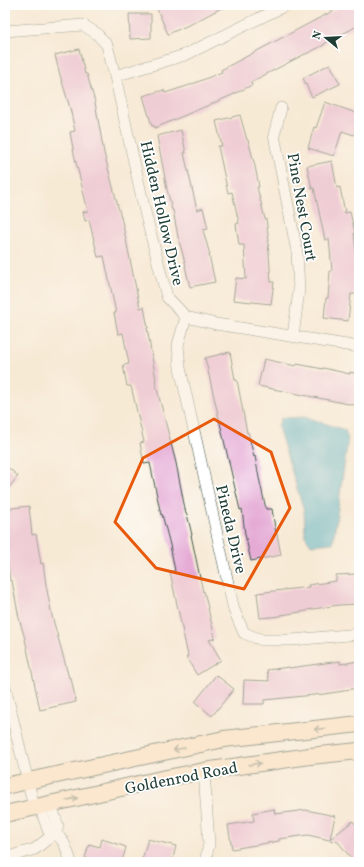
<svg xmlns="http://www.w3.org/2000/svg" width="364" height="867" viewBox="0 0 364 867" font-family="Vollkorn,serif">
  <rect width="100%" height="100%" fill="#fff"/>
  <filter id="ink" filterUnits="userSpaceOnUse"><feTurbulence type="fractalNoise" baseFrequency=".025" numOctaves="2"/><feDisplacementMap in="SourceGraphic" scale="8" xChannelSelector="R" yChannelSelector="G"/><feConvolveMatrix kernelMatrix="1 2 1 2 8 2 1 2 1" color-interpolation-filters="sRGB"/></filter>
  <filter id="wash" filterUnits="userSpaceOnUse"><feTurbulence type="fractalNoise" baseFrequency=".012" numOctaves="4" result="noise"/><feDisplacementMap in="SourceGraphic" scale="16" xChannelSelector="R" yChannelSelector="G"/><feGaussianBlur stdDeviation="0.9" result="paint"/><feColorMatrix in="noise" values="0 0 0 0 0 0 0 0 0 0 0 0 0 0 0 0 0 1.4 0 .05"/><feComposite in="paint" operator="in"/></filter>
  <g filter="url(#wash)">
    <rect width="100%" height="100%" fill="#f7ead6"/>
    <path fill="#48afc7" stroke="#34767e" d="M305 417 345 430 348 439 333 543 311 545 305 536 304 511 278 427 281 418Z"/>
    <g id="blocks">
      <g fill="#e5abd5">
        <path d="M166 5H227L193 23 168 34 157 9Z"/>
        <path d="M344 5H359V25L324 44V45L306 54H305L251 82 252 85 230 96 155 128V126H152L143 96 164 90 165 93 190 85 222 72 221 70Z"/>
        <path d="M129 14H151V38L130 39Z"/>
        <path d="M79 49 85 74H87L95 102 104 153 123 225 140 308 144 307 148 328H147L156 380 155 381 176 463 186 514H187L192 535H191L203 592 204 591 215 638 209 640 221 660 197 675 186 657 188 656 170 572 175 571 170 545 162 514 161 515 150 463 144 464 140 443 144 442 131 386H127L123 365 129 364 123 333 118 334 114 313H116L104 256 98 257 89 220 85 221 83 212 88 211 74 154 70 132 75 131 70 108 60 75 55 55Z"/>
        <path d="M330 64 340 84 312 97 303 78Z"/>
        <path d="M325 102 359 114V118L354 135 342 131 334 156 308 148 314 127 316 128Z"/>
        <path d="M240 115 247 140H248L255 166 259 187H257L265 219H266L269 241H268L271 282H274L271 304 233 300 236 278 246 279 244 245H239L236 224 239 223 232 192 228 193 218 146H222L216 121Z"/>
        <path d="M181 130 186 153H184L197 210 203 208 208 229 203 230 210 255H209L215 282 190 287 185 266H186L178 237 173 210H172L167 189 157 136Z"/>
        <path d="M332 161 337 188 340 187 345 213 350 212 355 233H354L358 272H359V294H351L348 321 324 318 326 298H328L330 271H332L329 239 325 240 314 188 312 189 307 166Z"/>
        <path d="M230 352 235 380H237L247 433 248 432 254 457 255 456 259 478 266 509H272L276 534H277L281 555 251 561 245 534 242 509 240 510 205 358Z"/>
        <path d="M264 359 296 366 297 364 323 369V368L350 374V372L359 374V406L258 386Z"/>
        <path d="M5 465 18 476 5 493Z"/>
        <path d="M29 506 32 535 36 534 41 564 43 563 46 585 52 616 61 648 69 678H71L76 702 40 710 25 639 19 618 12 581H10L7 556H5V509Z"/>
        <path d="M357 574 358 604 339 605 307 610V611L281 615V616L260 618 257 593 309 587 308 585 336 581V575Z"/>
        <path d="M340 661V664L359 661V688L344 690V691L324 694 264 700V704H243L244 680 269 681 267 670 289 667V668Z"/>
        <path d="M216 675 234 689 212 716 195 702Z"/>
        <path d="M274 809 275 814 306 810 335 816 330 839 353 821 359 829V862H356L352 857 351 858 338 842 308 835 279 839V841L232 849 228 825 254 821 253 813Z"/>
        <path d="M102 839 126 847 122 862H100L85 858 89 844 100 847Z"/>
        <path d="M148 839 176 846 172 862H150L142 860Z"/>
      </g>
    </g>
  </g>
  <g filter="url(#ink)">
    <use href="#blocks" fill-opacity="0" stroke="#3f574c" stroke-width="1"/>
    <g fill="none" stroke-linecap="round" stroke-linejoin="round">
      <defs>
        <g id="street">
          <path d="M5 31 83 25 96 33 107 45 115 76 146 216 167 297 186 317 216 324 359 347"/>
          <path d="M115 76 185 55 286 5"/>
          <path d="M281 108 274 135 297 252 299 290 293 336"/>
          <path d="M186 317 178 345 180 368 234 610 244 633 262 640H292L359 634"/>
          <path d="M5 687 34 807"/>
          <path d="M204 771 209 844 205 862"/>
          <path d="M40 806 48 830C64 836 66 847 71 862"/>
          <path d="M5 858 35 849 55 833 58 826 51 804"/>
        </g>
        <g id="secondary">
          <path d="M5 786 224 739 359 724"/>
          <path d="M5 814 161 779 204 771 310 756 359 751"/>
        </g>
      </defs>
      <use href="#street" stroke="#3f574c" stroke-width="12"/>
      <use href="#secondary" stroke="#3f574c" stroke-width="18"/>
      <use href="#street" stroke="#fff" stroke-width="11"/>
      <use href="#secondary" stroke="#fee4c6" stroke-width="16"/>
    </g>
    <defs><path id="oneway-shaft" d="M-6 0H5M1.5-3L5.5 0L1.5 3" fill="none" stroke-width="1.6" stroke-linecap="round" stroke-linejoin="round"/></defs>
    <g stroke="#8e907d">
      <use href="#oneway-shaft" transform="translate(320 729) rotate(174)"/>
      <use href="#oneway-shaft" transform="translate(179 749) rotate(168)"/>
      <use href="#oneway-shaft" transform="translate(255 764) rotate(-8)"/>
      <use href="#oneway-shaft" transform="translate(72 799) rotate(-13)"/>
    </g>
  </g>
  <path d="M0 0H364V867H0ZM214 419 271 452 290 508 244 589 156 568 115 522 143 458Z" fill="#f7ead6" fill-opacity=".55" fill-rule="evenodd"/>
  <path fill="none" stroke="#e8590c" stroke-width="3" stroke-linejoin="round" d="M214 419 271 452 290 508 244 589 156 568 115 522 143 458Z"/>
  <g text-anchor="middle" stroke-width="3.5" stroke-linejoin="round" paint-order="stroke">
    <g font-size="16" fill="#1f3d34" stroke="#fff">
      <text transform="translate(303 207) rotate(80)" y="6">Pine Nest Court</text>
      <text transform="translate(163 213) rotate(77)" y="6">Hidden Hollow Drive</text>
      <text transform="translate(232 529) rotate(77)" y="6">Pineda Drive</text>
      <text transform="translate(181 777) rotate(-11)" y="6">Goldenrod Road</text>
    </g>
  </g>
  <rect width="364" height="867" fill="none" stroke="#fff" stroke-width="20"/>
  <g transform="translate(326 38) rotate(288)" stroke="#ffffff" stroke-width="3" paint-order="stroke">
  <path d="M0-3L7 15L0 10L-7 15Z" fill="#1f3d34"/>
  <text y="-6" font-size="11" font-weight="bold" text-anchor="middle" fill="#1f3d34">N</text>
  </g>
</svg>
